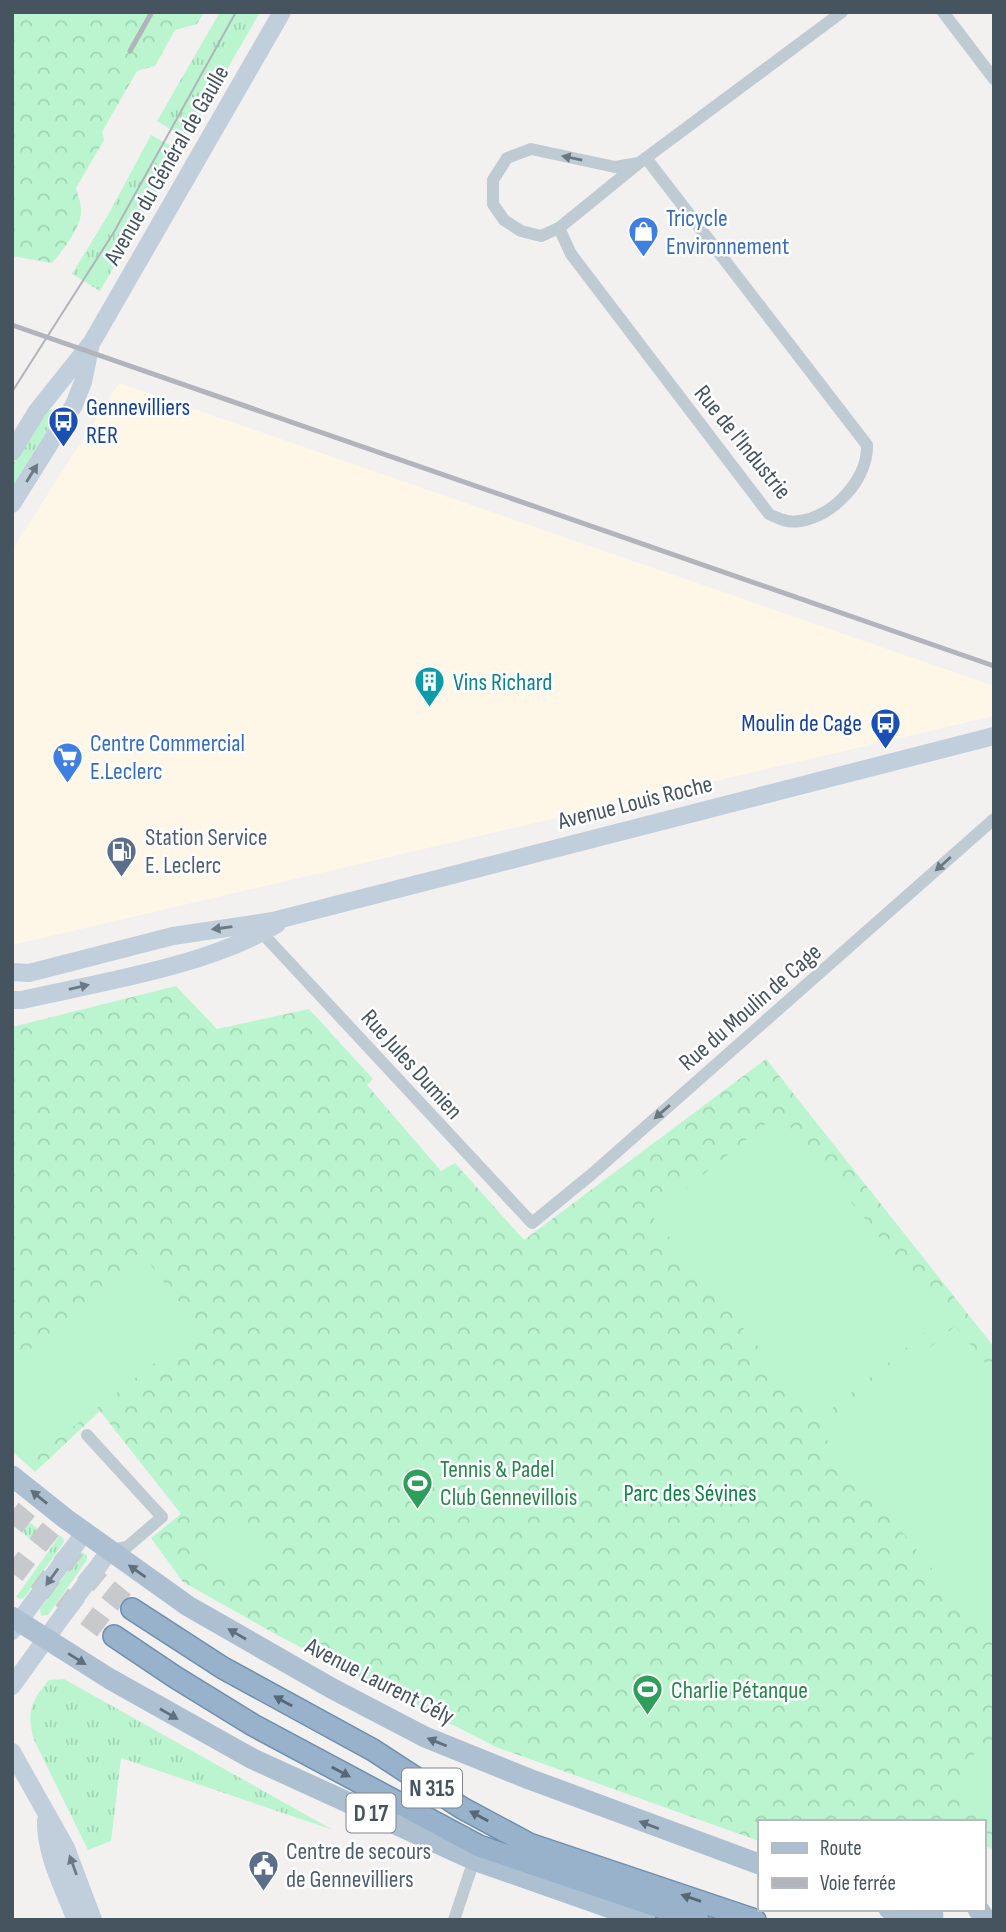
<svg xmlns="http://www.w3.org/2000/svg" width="1006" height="1932" viewBox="0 0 1006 1932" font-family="'Sofia Sans Condensed',sans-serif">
  <defs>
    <pattern id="grass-tufts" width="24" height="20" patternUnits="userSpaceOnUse" patternTransform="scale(1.75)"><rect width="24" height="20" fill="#baf5cf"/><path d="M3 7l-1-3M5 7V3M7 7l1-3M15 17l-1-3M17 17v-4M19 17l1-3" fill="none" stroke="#a1d4b4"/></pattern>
    <pattern id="forest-crowns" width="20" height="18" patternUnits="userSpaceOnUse" patternTransform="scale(1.75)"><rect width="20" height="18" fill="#baf5cf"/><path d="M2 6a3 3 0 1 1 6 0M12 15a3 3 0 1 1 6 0" fill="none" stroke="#a1d4b4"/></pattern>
  </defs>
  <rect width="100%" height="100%" fill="#f3f0f0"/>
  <path fill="#fef7e8" d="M119 383 994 686V716L12 945V550Z"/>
  <g fill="url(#grass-tufts)">
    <path d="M220 12H260L187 139 157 121Z"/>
    <path d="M151 135 180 151 100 291 72 274 108 215Z"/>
    <path d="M52 409 57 415 12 487V465L47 410Z"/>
    <path d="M12 1509 48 1537 41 1547 12 1525Z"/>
    <path d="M60 1535 63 1538 64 1542 24 1598 20 1599 16 1597Z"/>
    <path d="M82 1552 87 1555V1560L48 1615 41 1616 40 1609Z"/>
    <path d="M64 1679 333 1830 121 1758 111 1841 88 1850 34 1740C26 1712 31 1701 49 1680Z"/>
  </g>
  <g fill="url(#forest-crowns)">
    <path d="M12 12H204L197 24 175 30 155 66 137 71 102 132 104 140 76 188C78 195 81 203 81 210 82 226 62 252 52 263L12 256Z"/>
    <path d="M176 986 217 1029 309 1009 373 1079 367 1085 441 1171 455 1163 524 1240 766 1059 994 1347V1850L983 1845V1822H759V1841L496 1747 279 1636 183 1582 151 1538 181 1514 100 1411 35 1472 12 1451V1027Z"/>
  </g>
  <g fill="#baf5cf">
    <path d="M779 1113 944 1317 818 1420 652 1216Z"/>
    <path d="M146 1259 200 1328 28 1462 12 1442V1363Z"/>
    <path d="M955 1326 994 1373V1628L986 1635 823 1435 861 1403 865 1388 901 1359 918 1358Z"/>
    <path d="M240 1515 255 1534 216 1565 201 1545Z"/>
    <path d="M259 1540 274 1559 236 1590 221 1570Z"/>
    <path d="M994 1741V1826C954 1807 951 1758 994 1741Z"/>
  </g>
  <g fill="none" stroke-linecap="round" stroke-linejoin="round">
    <g stroke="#c8c9cc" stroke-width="21" stroke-dasharray="21 10" stroke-linecap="butt">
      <path d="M12 1511 132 1609"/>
      <path d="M12 1560 114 1636"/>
    </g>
    <defs>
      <g id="trunk">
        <path d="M132 1609 223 1668 373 1750 462 1808 529 1844 755 1920"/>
        <path d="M114 1636 175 1677 253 1725 479 1846 698 1920"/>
      </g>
    </defs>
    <use href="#trunk" stroke="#6d8fb0" stroke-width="24"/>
    <g stroke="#bfcbd3" stroke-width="12">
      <path d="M943 12 994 79"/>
      <path d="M639 163 615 167 531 149 507 158 493 180V204L504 220 521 231 541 236 559 228 639 163 842 12"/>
      <path d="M559 228 571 254 769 514C779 519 788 523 800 521 834 516 868 479 867 445L646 158"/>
      <path d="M262 933 532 1223 592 1174 994 819"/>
      <path d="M87 1435 162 1517 127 1547 110 1550"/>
      <path d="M454 1920 474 1860"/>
    </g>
    <g stroke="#c1cedb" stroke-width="18">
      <path d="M12 452 37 411 92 342 282 12"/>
      <path d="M12 504 74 405 83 382 90 348"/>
      <path d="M12 972 29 973 173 936 273 921 994 736"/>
      <path d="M12 1000H22C101 982 208 966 277 924"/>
      <path d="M12 1631 85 1532"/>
      <path d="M12 1686 110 1550"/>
      <path d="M12 1752 66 1848 93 1920"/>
      <path d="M46 1820C45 1854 64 1889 76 1920"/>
    </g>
    <g stroke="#adc0d2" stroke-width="21">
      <path d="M12 1476 66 1519 188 1606 333 1689 425 1737 529 1779 759 1864"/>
      <path d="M12 1617 110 1679 253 1759 474 1860 645 1920"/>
      <path d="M889 1909 933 1915"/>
      <path d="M978 1909 986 1920"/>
    </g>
    <use href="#trunk" stroke="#98b2cb" stroke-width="21"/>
    <path stroke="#b1b5bb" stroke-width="2" d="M12 392 114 232 236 12"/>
    <g stroke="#b1b5bb" stroke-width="5">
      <path d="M130 51 152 12"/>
      <path d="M12 325 994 666"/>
    </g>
  </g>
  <defs><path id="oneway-solid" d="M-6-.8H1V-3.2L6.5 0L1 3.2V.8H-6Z" transform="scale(1.75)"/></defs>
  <g fill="#6a7882">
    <use href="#oneway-solid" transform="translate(572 158) rotate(-168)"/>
    <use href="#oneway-solid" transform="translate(943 864) rotate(138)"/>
    <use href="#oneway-solid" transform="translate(662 1112) rotate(139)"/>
  </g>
  <g fill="#6b7985">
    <use href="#oneway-solid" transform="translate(32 473) rotate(-58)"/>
    <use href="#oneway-solid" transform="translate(222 928) rotate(172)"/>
    <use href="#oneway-solid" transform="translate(79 987) rotate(-13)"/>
    <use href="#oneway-solid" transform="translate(52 1577) rotate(126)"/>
    <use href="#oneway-solid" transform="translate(73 1865) rotate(-110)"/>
  </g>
  <g fill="#606f7c">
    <use href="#oneway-solid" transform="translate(39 1497) rotate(-141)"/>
    <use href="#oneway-solid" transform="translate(137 1571) rotate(-145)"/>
    <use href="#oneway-solid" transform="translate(237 1634) rotate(-150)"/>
    <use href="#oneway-solid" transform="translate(77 1659) rotate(32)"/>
    <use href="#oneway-solid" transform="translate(169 1714) rotate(30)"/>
    <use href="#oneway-solid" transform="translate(437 1742) rotate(-158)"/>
    <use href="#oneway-solid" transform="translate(649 1825) rotate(-159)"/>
  </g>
  <g fill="#566775">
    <use href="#oneway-solid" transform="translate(283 1701) rotate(-151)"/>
    <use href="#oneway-solid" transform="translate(341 1772) rotate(28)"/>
    <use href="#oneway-solid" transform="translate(479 1816) rotate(-152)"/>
    <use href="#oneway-solid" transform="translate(691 1898) rotate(-161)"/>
  </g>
  <defs>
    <symbol id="shop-pin" viewBox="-11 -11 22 30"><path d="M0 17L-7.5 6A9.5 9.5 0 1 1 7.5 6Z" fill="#3f7fe0" stroke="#fff"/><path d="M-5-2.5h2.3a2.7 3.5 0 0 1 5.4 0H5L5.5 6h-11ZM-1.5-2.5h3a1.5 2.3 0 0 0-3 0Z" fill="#fff"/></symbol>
    <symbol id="bus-pin" viewBox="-11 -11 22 30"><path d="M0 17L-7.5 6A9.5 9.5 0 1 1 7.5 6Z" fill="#1a4fb4" stroke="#fff"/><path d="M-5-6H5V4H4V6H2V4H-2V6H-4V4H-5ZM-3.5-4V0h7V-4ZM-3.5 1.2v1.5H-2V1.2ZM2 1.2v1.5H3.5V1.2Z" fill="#fff"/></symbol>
    <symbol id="building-pin" viewBox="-11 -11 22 30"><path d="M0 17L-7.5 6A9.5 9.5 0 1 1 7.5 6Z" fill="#0f9aa8" stroke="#fff"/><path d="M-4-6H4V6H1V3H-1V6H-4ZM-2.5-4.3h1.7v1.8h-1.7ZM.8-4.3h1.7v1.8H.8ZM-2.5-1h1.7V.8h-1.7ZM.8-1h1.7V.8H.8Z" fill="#fff"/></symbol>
    <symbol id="supermarket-pin" viewBox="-11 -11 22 30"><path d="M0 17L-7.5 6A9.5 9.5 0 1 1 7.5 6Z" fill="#3f7fe0" stroke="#fff"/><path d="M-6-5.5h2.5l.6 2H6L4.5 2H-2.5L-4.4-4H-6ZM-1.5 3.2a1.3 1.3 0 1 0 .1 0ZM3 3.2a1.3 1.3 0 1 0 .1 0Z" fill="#fff"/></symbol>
    <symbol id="fuel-pin" viewBox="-11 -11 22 30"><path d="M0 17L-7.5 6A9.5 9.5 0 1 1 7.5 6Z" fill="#5c6f8a" stroke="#fff"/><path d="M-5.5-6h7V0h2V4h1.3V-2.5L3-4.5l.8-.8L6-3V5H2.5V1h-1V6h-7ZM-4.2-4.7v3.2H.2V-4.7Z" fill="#fff"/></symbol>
    <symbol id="stadium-pin" viewBox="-11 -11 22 30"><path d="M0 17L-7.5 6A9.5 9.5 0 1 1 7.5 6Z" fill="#2e9e5b" stroke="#fff"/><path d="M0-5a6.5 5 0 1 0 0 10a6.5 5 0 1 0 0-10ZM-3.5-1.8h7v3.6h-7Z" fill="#fff"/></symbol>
    <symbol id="civic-pin" viewBox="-11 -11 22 30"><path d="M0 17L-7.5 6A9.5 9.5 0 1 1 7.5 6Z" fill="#5c6f8a" stroke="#fff"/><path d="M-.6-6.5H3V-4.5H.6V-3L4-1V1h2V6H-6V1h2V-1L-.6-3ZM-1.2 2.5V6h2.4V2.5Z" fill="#fff"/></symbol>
  </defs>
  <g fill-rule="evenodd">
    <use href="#shop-pin" x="626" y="214" width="35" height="47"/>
    <use href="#bus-pin" x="46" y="404" width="35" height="47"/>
    <use href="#building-pin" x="412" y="664" width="35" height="47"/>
    <use href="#bus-pin" x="868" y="706" width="35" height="47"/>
    <use href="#supermarket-pin" x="50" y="740" width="35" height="47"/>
    <use href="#fuel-pin" x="104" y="834" width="35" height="47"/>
    <use href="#stadium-pin" x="400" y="1466" width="35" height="47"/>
    <use href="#stadium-pin" x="630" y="1672" width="35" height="47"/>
    <use href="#civic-pin" x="246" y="1848" width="35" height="47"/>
  </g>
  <g text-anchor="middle" stroke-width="5" stroke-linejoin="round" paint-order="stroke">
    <g fill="#fff" stroke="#7e8790" stroke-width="2">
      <rect x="402" y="1768.5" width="60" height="39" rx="5"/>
      <rect x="346.5" y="1793.5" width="49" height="39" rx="5"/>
    </g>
    <g font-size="23" font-weight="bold" fill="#465460">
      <text x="432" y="1796">N 315</text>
      <text x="371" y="1821">D 17</text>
    </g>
    <g font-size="24" fill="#465460" stroke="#fff">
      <text transform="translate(166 165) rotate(-60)" y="8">Avenue du Général de Gaulle</text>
      <text transform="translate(743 442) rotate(51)" y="8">Rue de l'Industrie</text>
      <text transform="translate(635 802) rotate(-14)" y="8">Avenue Louis Roche</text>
      <text transform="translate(750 1007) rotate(-41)" y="8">Rue du Moulin de Cage</text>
      <text transform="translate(412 1064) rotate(48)" y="8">Rue Jules Dumien</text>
      <text transform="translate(380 1681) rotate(27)" y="8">Avenue Laurent Cély</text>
    </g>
    <g font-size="24" fill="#366cbe" stroke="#fff" text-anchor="start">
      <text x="666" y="226">Tricycle<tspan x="666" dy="28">Environnement</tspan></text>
      <text x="90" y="751">Centre Commercial<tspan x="90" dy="28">E.Leclerc</tspan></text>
    </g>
    <g font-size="24" fill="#164399" stroke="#fff" text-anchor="start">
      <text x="86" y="415">Gennevilliers<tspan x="86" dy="28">RER</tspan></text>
      <text x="862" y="731" text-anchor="end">Moulin de Cage</text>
    </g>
    <g font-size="24" fill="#0d838f" stroke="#fff" text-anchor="start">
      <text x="453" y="690">Vins Richard</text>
    </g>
    <g font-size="24" fill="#4e5e75" stroke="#fff" text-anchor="start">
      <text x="145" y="845">Station Service<tspan x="145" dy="28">E. Leclerc</tspan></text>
      <text x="286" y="1859">Centre de secours<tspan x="286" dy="28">de Gennevilliers</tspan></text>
    </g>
    <g font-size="24" fill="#27864d" stroke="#fff" text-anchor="start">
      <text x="440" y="1477">Tennis &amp; Padel<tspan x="440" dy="28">Club Gennevillois</tspan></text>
      <text x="671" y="1698">Charlie Pétanque</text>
    </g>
    <g font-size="24" fill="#0c8546" stroke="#fff">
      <text x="690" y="1501">Parc des Sévines</text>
    </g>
  </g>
  <rect width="1006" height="1932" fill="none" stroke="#465460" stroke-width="28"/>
  <rect x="758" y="1820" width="228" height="91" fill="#ffffff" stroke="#b5bbbf" stroke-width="2"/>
  <rect x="772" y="1843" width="35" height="10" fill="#adc0d2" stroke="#b5bbbf" stroke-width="2"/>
  <text x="820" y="1855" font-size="21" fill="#465460">Route</text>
  <rect x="772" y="1878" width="35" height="10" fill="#b1b5bb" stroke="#b5bbbf" stroke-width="2"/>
  <text x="820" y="1890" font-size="21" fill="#465460">Voie ferrée</text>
</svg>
